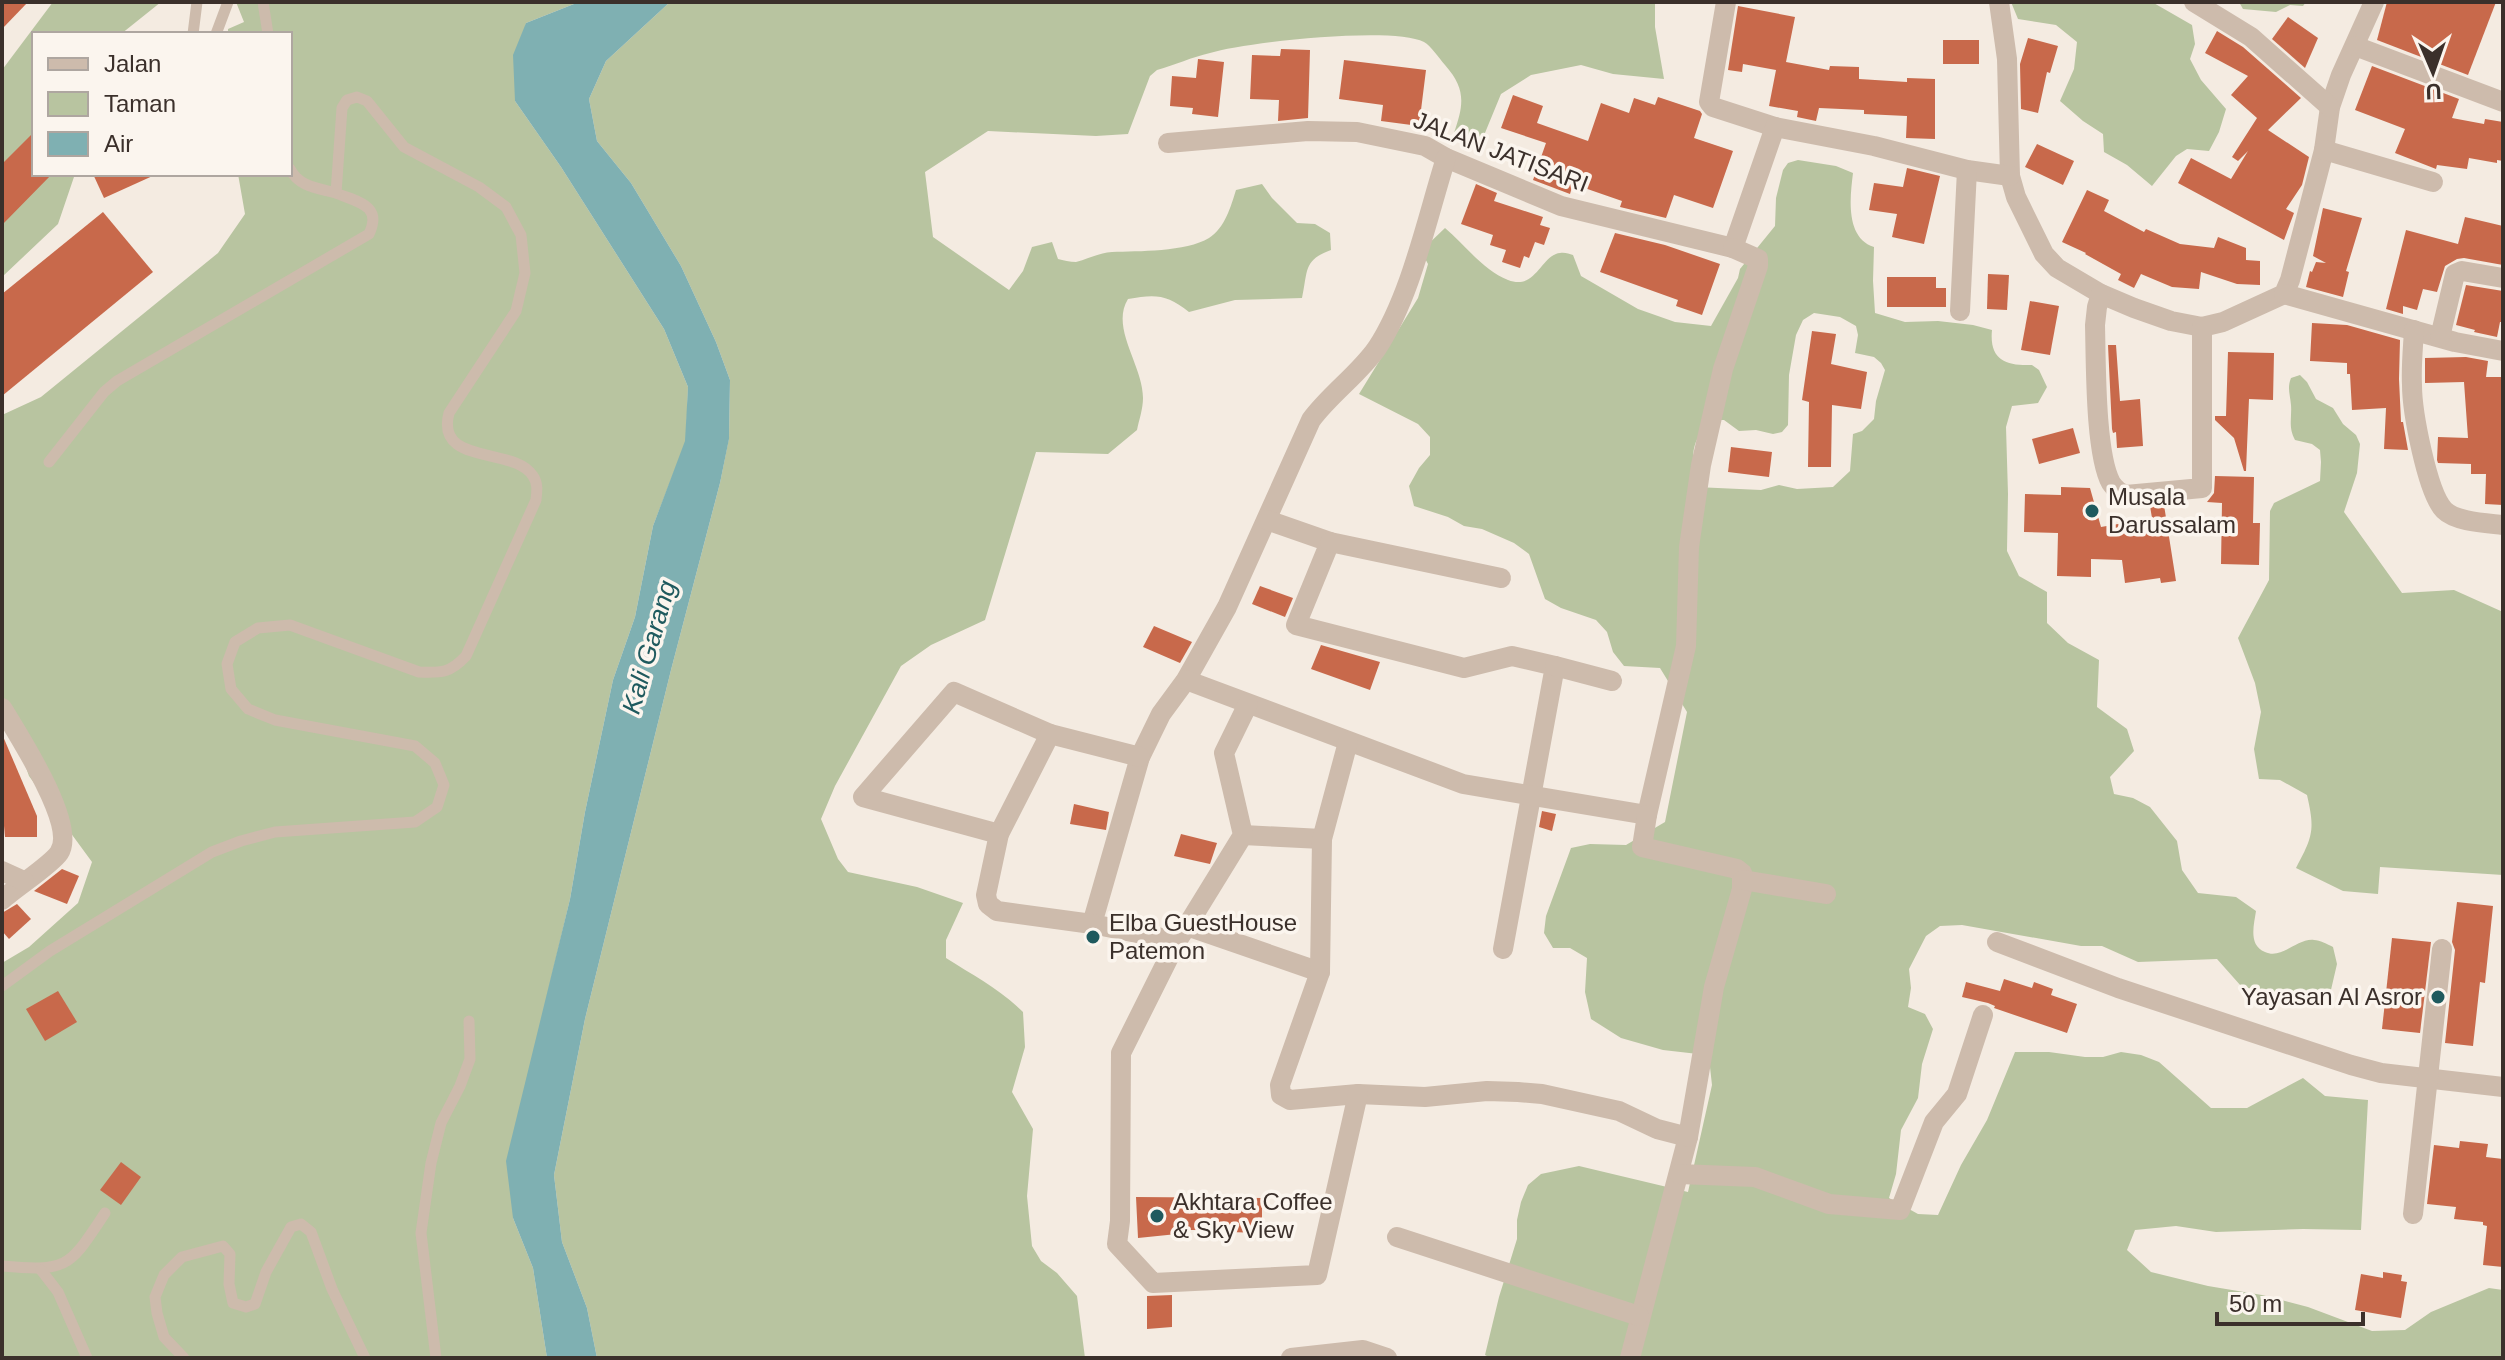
<svg xmlns="http://www.w3.org/2000/svg" width="2505" height="1360" viewBox="0 0 2505 1360" font-family="Helvetica,sans-serif">
  <rect width="100%" height="100%" fill="#f4ebe1"/>
  <g fill="#b8c4a0" fill-rule="evenodd">
    <path d="M53 2H161L121 34H34V174H75L58 224 2 277V70Z"/>
    <path d="M236 2H579L526 23 515 101 561 167 664 329 688 387 686 441 653 526 635 617 613 680 585 812 570 899 535 1047 513 1218 533 1268 547 1358H2V963L29 947 78 903 92 862 29 776 10 721 2 719V415L41 397 218 253 245 214 238 174H290V34H228V29L244 22Z"/>
    <path d="M670 2H1655V27L1664 79 1613 74 1581 65 1531 75 1501 94 1480 145 1464 144 1454 133C1464 104 1466 89 1445 65 1439 58 1431 46 1424 42 1393 26 1246 42 1210 53 1192 57 1175 65 1157 70L1150 76 1128 134 1096 136 988 131 925 172 933 237 1009 290 1023 271 1032 247 1052 242 1058 259C1063 260 1070 262 1076 262 1088 259 1098 253 1112 252 1138 251 1186 252 1209 238 1225 228 1231 206 1236 190L1262 184 1272 198 1297 223 1315 224 1330 233 1331 250C1303 260 1308 271 1302 298L1235 300 1189 312C1167 294 1155 294 1128 299 1110 328 1143 365 1143 398 1143 409 1139 420 1137 430L1108 454 1036 452 985 620 931 645 901 666 835 786 821 819 838 859 848 872 917 887 963 903 946 940V958C974 976 1000 989 1023 1012L1025 1047 1012 1092 1033 1129 1027 1196 1032 1246 1041 1261 1057 1273 1077 1296 1085 1358H597L587 1308 562 1242 554 1175 585 1019 671 670 720 483 729 438 730 380 716 342 681 266 631 183 597 141 589 99 606 61Z"/>
    <path d="M2011 2H2152L2192 25 2195 44 2190 59 2201 80 2226 109 2219 132 2209 151 2187 149 2176 156 2152 186 2127 165 2104 152 2103 134 2083 121 2060 101 2074 69 2077 42 2056 25 2018 19Z"/>
    <path d="M2239 2H2306L2303 6 2290 5 2276 12 2243 9Z"/>
    <path d="M1798 160 1836 166 1853 173C1850 197 1845 238 1874 247L1873 281 1875 313 1905 322 1938 321 1973 325 1992 330C1989 360 2006 366 2032 365L2039 370 2047 387 2038 403 2012 406 2006 427 2008 494 2007 551 2019 576 2047 592V623L2068 643 2099 660 2097 707 2127 729 2134 751 2110 777 2114 794 2133 798 2150 807 2177 841 2182 870 2198 893 2236 897 2256 911C2254 925 2248 945 2265 952 2282 960 2297 938 2314 940 2320 940 2327 944 2333 947L2337 964 2327 1007 2296 994 2260 991 2241 986 2217 959 2138 962 2102 946H2081L1962 925 1940 926 1926 936 1909 969 1911 988 1908 1007 1925 1014 1933 1029 1922 1064 1918 1098 1901 1130 1896 1174 1889 1198 1918 1214 1938 1215 1961 1165 1987 1120 2015 1052H2049L2085 1057H2103L2121 1052 2141 1055 2159 1062 2211 1108H2247L2303 1078 2325 1096 2368 1100 2361 1230 2303 1229 2216 1232 2176 1226 2135 1230 2127 1250 2151 1272 2208 1286 2262 1295 2308 1307 2372 1331 2405 1330 2431 1312 2489 1288 2503 1290V1358H1491L1485 1355 1499 1297 1517 1239V1220L1521 1202 1528 1185 1541 1174 1579 1166 1688 1192 1712 1085 1710 1067 1698 1054 1663 1050 1621 1038 1591 1019 1585 992 1587 958 1570 948H1553L1544 933 1546 916 1571 848 1590 844 1626 845 1665 822 1687 712 1660 668 1624 666 1613 652 1607 632 1596 620 1561 608 1545 599 1529 554 1514 543 1482 529 1464 526 1448 517 1414 506 1409 486 1419 468 1430 455V437L1418 424 1359 394 1418 298 1428 264 1421 251 1445 228C1465 245 1483 270 1508 280 1536 291 1541 255 1560 253 1565 252 1569 254 1573 255L1581 276 1638 309 1675 322 1711 326 1738 278 1740 269 1775 226 1776 198 1783 170 1788 163ZM1814 313 1840 317 1856 326 1858 335 1855 353 1874 357 1881 363 1885 370 1876 401 1874 419 1862 431 1853 434 1850 471 1833 487 1797 489 1779 485 1761 490 1696 487C1693 456 1687 441 1715 420H1724L1739 431 1756 430 1773 434 1782 432 1788 425 1789 375 1796 335 1803 320Z"/>
    <path d="M2300 375 2307 382 2316 399 2333 408 2343 424 2356 435 2360 444 2357 473 2344 512 2402 593 2454 590 2503 612V875L2380 867 2378 894 2343 891 2296 868C2313 836 2315 830 2307 795L2280 780 2259 779 2254 749 2261 712 2255 683 2238 638 2269 580 2270 511 2274 503 2320 481 2321 462 2320 450 2312 444 2295 440C2288 427 2292 418 2291 405 2290 394 2287 388 2291 378Z"/>
  </g>
  <path fill="#7fb0b2" d="M579 2H670L606 61 589 99 597 141 631 183 681 266 716 342 730 380 729 439 720 483 671 670 585 1019 554 1175 562 1242 587 1308 597 1358H547L533 1268 513 1218 506 1161 570 899 585 812 613 680 635 617 653 526 685 441 688 387 664 329 561 167 515 101 513 55 526 23Z"/>
  <g fill="#c8694b">
    <path d="M2 2H28L2 29Z"/>
    <path d="M2387 2H2496L2468 75 2377 40Z"/>
    <path d="M1738 6 1795 17 1786 62 1829 70 1830 66 1859 67V79L1907 82V78L1935 79V139L1906 138 1907 116 1864 114V110L1819 108 1816 121 1797 117 1798 111 1769 106 1776 70 1743 64 1742 72 1728 70Z"/>
    <path d="M2288 17 2318 38 2305 68 2272 39Z"/>
    <path d="M2217 31 2243 47 2301 98 2268 130 2309 157 2302 185 2286 209 2294 213 2284 240 2178 183 2191 158 2231 179 2248 151 2238 161 2232 157 2257 118 2231 95 2248 76 2205 53Z"/>
    <path d="M2028 38 2058 46 2050 73 2047 72 2038 113 2021 109 2020 64Z"/>
    <rect x="1943" y="40" width="36" height="24"/>
    <path d="M1281 49 1310 50 1308 118 1278 121 1279 100 1250 99 1252 55 1280 56Z"/>
    <path d="M1198 59 1224 62 1218 117 1192 114 1193 108 1170 106 1172 76 1196 78Z"/>
    <path d="M1344 60 1426 70 1419 126 1381 121 1383 105 1339 99Z"/>
    <path d="M2372 66 2459 99 2452 118 2484 124 2485 119 2503 122V161L2497 160V163L2469 158 2467 169 2437 165 2436 169 2395 153 2405 129 2355 110Z"/>
    <path d="M1513 95 1543 106 1537 123 1588 141 1601 103 1629 113 1634 98 1655 105 1658 97 1700 111 1702 114 1694 138 1733 151 1713 208 1674 195 1666 218 1620 207 1622 201 1573 184 1570 194 1533 180 1546 143 1501 128Z"/>
    <path d="M34 132V174H52L2 225V164Z"/>
    <path d="M2037 144 2074 161 2063 185 2025 167Z"/>
    <path d="M1907 168 1940 176 1924 244 1892 237 1897 214 1869 210 1874 183 1903 187Z"/>
    <path d="M93 174H157L104 198Z"/>
    <path d="M1476 184 1497 193 1494 201 1543 217 1540 225 1550 228 1544 245 1535 242 1529 258 1524 256 1520 268 1502 262 1506 250 1490 245 1493 235 1461 224Z"/>
    <path d="M2087 190 2109 200 2104 211 2144 232 2146 229 2180 244 2214 248 2218 237 2246 248V260L2260 261V285L2237 284 2201 272 2199 289 2172 287 2141 274 2134 288 2118 280 2121 274 2085 254 2086 253 2062 242Z"/>
    <path d="M2323 208 2362 218 2346 271 2349 272 2343 297 2306 287 2310 271 2312 272 2316 262 2326 263 2313 256Z"/>
    <path d="M103 212 153 272 2 396V294Z"/>
    <path d="M2465 217 2503 226V265L2464 258 2457 259 2445 266 2437 292 2423 289 2417 310 2403 306V314L2386 309 2406 230 2458 244Z"/>
    <path d="M1615 233 1665 245 1720 264 1702 315 1676 306 1678 300 1600 272Z"/>
    <path d="M1988 274 2009 275 2007 310 1987 309Z"/>
    <path d="M1887 277H1936V288H1946V307H1887Z"/>
    <path d="M2466 285 2503 291V322H2500L2497 337 2474 332 2475 330 2456 325Z"/>
    <path d="M2030 301 2059 306 2050 355 2021 350Z"/>
    <path d="M2312 323 2347 325 2400 340 2399 379 2401 422H2403L2408 450 2384 449 2386 408 2352 410 2350 374H2347V363L2310 361Z"/>
    <path d="M1812 331 1836 334 1831 364 1867 372 1861 409 1832 405 1831 467H1808L1809 402 1802 400Z"/>
    <path d="M2108 345H2116L2120 401 2140 399 2143 446 2117 448 2116 432 2113 433 2112 429Z"/>
    <path d="M2228 352 2274 353 2273 400 2249 399 2246 471H2244L2234 438 2215 420V416H2226Z"/>
    <path d="M2466 357 2488 361 2486 377H2503V505L2485 504 2486 474H2471V464L2438 463 2437 460 2438 437 2468 438 2464 382 2425 383V358Z"/>
    <path d="M2073 428 2080 453 2039 464 2032 439Z"/>
    <path d="M1731 447 1772 452 1769 477 1728 472Z"/>
    <path d="M2215 476 2254 477 2253 523H2260L2259 565 2221 564 2222 503 2207 502 2214 493Z"/>
    <path d="M2061 487 2090 488 2101 527 2152 518 2150 506 2164 505 2176 581 2161 583 2160 578 2125 583 2122 560 2091 559V577L2057 576 2058 533 2024 532 2025 494 2061 495Z"/>
    <path d="M1260 586 1293 598 1285 617 1252 604Z"/>
    <path d="M1154 626 1192 642 1180 663 1143 647Z"/>
    <path d="M1321 645 1380 662 1370 690 1311 669Z"/>
    <path d="M2 734 37 816V837H5L2 803Z"/>
    <path d="M1074 804 1109 812 1106 830 1070 824Z"/>
    <path d="M1542 811 1556 814 1552 831 1539 827Z"/>
    <path d="M1181 834 1217 843 1210 864 1174 856Z"/>
    <path d="M62 869 79 876 67 904 34 891Z"/>
    <path d="M2457 902 2493 906 2485 983 2480 982 2473 1046 2445 1043 2455 950 2452 942Z"/>
    <path d="M17 904 31 919 9 939 2 931V913Z"/>
    <path d="M2392 938 2431 942 2420 1033 2382 1029Z"/>
    <path d="M2004 979 2032 988 2034 982 2053 989 2051 995 2077 1004 2067 1033 1994 1008 1995 1006 1988 1003 1962 997 1966 982 2000 991Z"/>
    <path d="M58 991 77 1022 45 1041 26 1009Z"/>
    <path d="M2460 1141 2488 1144 2486 1157 2503 1159V1267L2483 1265 2487 1226 2483 1225V1222L2454 1219 2456 1207 2427 1204 2434 1145 2459 1148Z"/>
    <path d="M121 1162 141 1177 121 1205 100 1190Z"/>
    <path d="M1136 1197 1262 1198V1233L1229 1232V1230H1177V1234L1138 1238Z"/>
    <path d="M2383 1272 2402 1275 2401 1281 2407 1282 2401 1318 2355 1310 2361 1274 2383 1278Z"/>
    <path d="M1172 1295V1327L1147 1329V1296Z"/>
  </g>
  <g fill="none" stroke-linecap="round" stroke-linejoin="round">
    <g stroke="#cdbbac" stroke-width="11">
      <path d="M263 2 268 34"/>
      <path d="M193 34 197 2"/>
      <path d="M216 34 228 2"/>
      <path d="M49 462 104 392 117 381 369 234C383 205 357 202 336 193"/>
      <path d="M2 986 50 951 212 852 241 841 275 832 415 822 437 807 444 785 435 763 415 746 275 720 248 709 231 689 227 664 235 642 258 628 290 625 419 672C442 673 450 673 466 656L536 500C537 491 538 483 533 476 514 446 435 466 449 413L516 311 525 273 521 235 506 207 479 187 404 147 367 101 357 97 347 100 342 108 336 193C318 188 299 187 290 169"/>
      <path d="M2 1266C69 1272 69 1267 105 1213"/>
      <path d="M41 1270 58 1292 87 1358"/>
      <path d="M184 1358 164 1337 157 1313 155 1297 164 1275 182 1257 223 1246 230 1254 229 1284 233 1303 246 1307 255 1304 266 1272 291 1227 301 1224 311 1232 332 1289 365 1358"/>
      <path d="M436 1358 421 1233 431 1163 441 1123 460 1086 470 1059 469 1021"/>
    </g>
    <g stroke="#cdbbac" stroke-width="20">
      <path d="M1726 2 1709 102 1713 107 1775 127"/>
      <path d="M1999 2 2007 59 2010 176 2016 197 2044 254 2057 268 2101 294 2134 308 2171 321 2202 327 2223 322 2284 294 2290 280 2324 150 2330 107 2341 75 2374 2"/>
      <path d="M2194 2 2251 37 2330 107"/>
      <path d="M2355 46 2503 102"/>
      <path d="M1168 143 1308 131 1357 132 1425 146 1446 158 1561 206 1733 248 1775 127 1874 146 1967 170 2010 176"/>
      <path d="M2324 150 2433 182"/>
      <path d="M1446 158C1427 218 1411 296 1377 348 1359 374 1330 394 1311 420L1227 607 1186 680 1161 714 1140 757 1092 924 1177 941 1187 926 1320 972 1280 1085 1281 1095 1290 1100 1358 1094 1425 1097 1487 1091 1518 1092 1542 1094 1619 1111 1657 1129 1688 1137 1630 1358"/>
      <path d="M2101 294 2097 307 2095 325C2096 362 2095 454 2111 483 2115 489 2120 493 2126 495L2202 488V327"/>
      <path d="M2284 294 2455 342 2503 351"/>
      <path d="M1960 311 1967 170"/>
      <path d="M2414 330C2413 348 2411 367 2412 385 2412 411 2427 492 2444 510 2456 522 2486 523 2503 525"/>
      <path d="M2440 337 2455 274 2462 271 2503 278"/>
      <path d="M1267 520 1330 542 1296 625 1464 668 1512 656 1555 666 1503 949"/>
      <path d="M1330 542 1501 578"/>
      <path d="M1555 666 1612 681"/>
      <path d="M1186 680 1463 784 1647 815 1686 646 1689 547 1701 465 1723 369 1758 266V259L1733 248"/>
      <path d="M2 708C17 733 78 826 59 853 51 865 15 888 2 900"/>
      <path d="M1647 815 1642 847 1737 869 1742 873V889L1714 987 1688 1137"/>
      <path d="M999 834 863 797 954 692 1050 734"/>
      <path d="M1243 835 1322 839"/>
      <path d="M2 871 24 881"/>
      <path d="M1743 880 1826 894"/>
      <path d="M1092 924 997 911 988 904 986 895 999 834 1050 734 1140 757"/>
      <path d="M1187 926 1243 835 1224 753 1248 704"/>
      <path d="M1177 941 1121 1053 1120 1221 1117 1244 1153 1283 1317 1275 1358 1094"/>
      <path d="M1997 942 2118 988 2351 1065 2381 1073 2503 1087"/>
      <path d="M1320 972 1322 839 1348 742"/>
      <path d="M1679 1174 1755 1177 1829 1204 1900 1210 1934 1122 1957 1094 1983 1015"/>
      <path d="M2413 1214 2442 949"/>
      <path d="M1397 1237 1639 1316"/>
      <path d="M1291 1358 1363 1350 1387 1358"/>
    </g>
  </g>
  <g fill="#1f5a5e" stroke="#fbf5ee" stroke-width="3">
    <circle cx="2092" cy="511" r="8"/>
    <circle cx="1093" cy="937" r="8"/>
    <circle cx="2438" cy="997" r="8"/>
    <circle cx="1157" cy="1216" r="8"/>
  </g>
  <g text-anchor="middle" stroke-width="7" stroke-linejoin="round" paint-order="stroke">
    <g font-size="24" fill="#3b302b" stroke="#fbf5ee">
      <text transform="translate(1501 152) rotate(21)" y="8">JALAN JATISARI</text>
    </g>
    <g font-size="24" fill="#3b302b" stroke="#fbf5ee" text-anchor="start">
      <text x="2108" y="505">Musala<tspan x="2108" dy="28">Darussalam</tspan></text>
      <text x="1109" y="931">Elba GuestHouse<tspan x="1109" dy="28">Patemon</tspan></text>
      <text x="2422" y="1005" text-anchor="end">Yayasan Al Asror</text>
      <text x="1173" y="1210">Akhtara Coffee<tspan x="1173" dy="28">&amp; Sky View</tspan></text>
    </g>
    <g font-size="26" font-style="italic" fill="#1f5a5e" stroke="#fbf5ee">
      <text transform="translate(649 647) rotate(-74)" y="9">Kali Garang</text>
    </g>
  </g>
  <rect width="2505" height="1360" fill="none" stroke="#3b302b" stroke-width="8"/>
  <rect x="32" y="32" width="260" height="144" fill="#fbf5ee" stroke="#aea6a0" stroke-width="2"/>
  <rect x="48" y="58" width="40" height="12" fill="#cdbbac" stroke="#aea6a0" stroke-width="2"/>
  <text x="104" y="72" font-size="24" fill="#3b302b">Jalan</text>
  <rect x="48" y="92" width="40" height="24" fill="#b8c4a0" stroke="#aea6a0" stroke-width="2"/>
  <text x="104" y="112" font-size="24" fill="#3b302b">Taman</text>
  <rect x="48" y="132" width="40" height="24" fill="#7fb0b2" stroke="#aea6a0" stroke-width="2"/>
  <text x="104" y="152" font-size="24" fill="#3b302b">Air</text>
  <g transform="translate(2433 72) rotate(178)" stroke="#fbf5ee" stroke-width="6" paint-order="stroke">
  <path d="M0-6L14 30L0 20L-14 30Z" fill="#3b302b"/>
  <text y="-12" font-size="22" font-weight="bold" text-anchor="middle" fill="#3b302b">U</text>
  </g>
  <path d="M2217 1312v12h146v-12" fill="none" stroke="#3b302b" stroke-width="4"/>
  <text x="2229" y="1312" font-size="24" fill="#3b302b" stroke="#fbf5ee" stroke-width="6" paint-order="stroke">50 m</text>
</svg>
